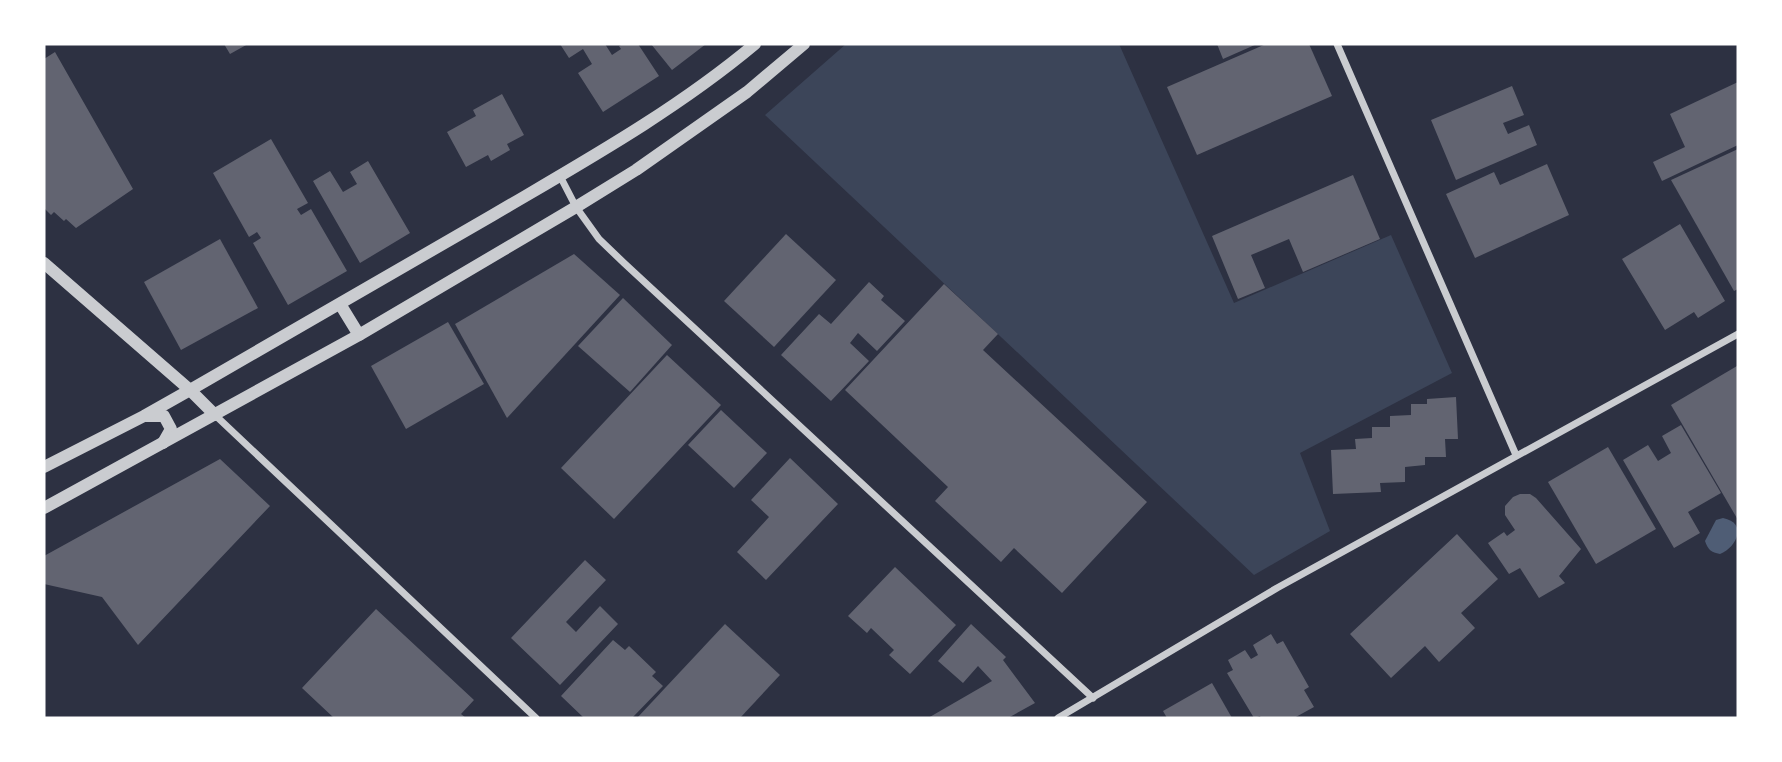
<svg xmlns="http://www.w3.org/2000/svg" width="1782" height="762" viewBox="0 0 1782 762" font-family="Manrope,sans-serif">
  <rect width="100%" height="100%" fill="#2d3142"/>
  <path fill="#3c4559" d="M846 44H1119L1234 303 1391 235 1452 373 1300 453 1330 531 1254 575 765 115Z"/>
  <path fill="#4f5d75" d="M1723 518C1748 523 1737 547 1720 554 1711 552 1708 550 1705 541L1716 520Z"/>
  <g fill="#626471">
    <path d="M224 44H248L230 54Z"/>
    <path d="M560 44H605L612 55 621 49 619 46 623 44H638L659 76 603 112 578 73 592 64 583 49 569 58Z"/>
    <path d="M651 44H706L672 70Z"/>
    <path d="M1217 44H1257L1223 59Z"/>
    <path d="M1266 44H1309L1332 96 1197 155 1167 87Z"/>
    <path d="M55 52 133 189 76 228 66 219 64 221 54 212 51 215 44 208V59Z"/>
    <path d="M1738 82V145L1662 181 1653 162 1685 147 1670 114Z"/>
    <path d="M1512 86 1524 115 1503 123 1508 134 1529 125 1537 145 1456 180 1431 120Z"/>
    <path d="M502 94 524 135 507 144 510 150 491 161 488 155 466 167 447 132 476 116 473 110Z"/>
    <path d="M271 139 308 203 297 209 301 215 311 209 347 271 288 305 253 243 261 238 257 232 249 237 213 173Z"/>
    <path d="M1738 149V289L1734 291 1671 180Z"/>
    <path d="M368 161 410 233 360 263 313 181 330 171 343 192 357 184 350 172Z"/>
    <path d="M1547 164 1569 215 1475 258 1446 194 1494 172 1500 185Z"/>
    <path d="M1353 175 1380 239 1303 272 1289 239 1251 255 1265 288 1238 299 1212 236Z"/>
    <path d="M1680 224 1725 301 1698 318 1694 312 1665 330 1622 259Z"/>
    <path d="M786 234 836 280 774 347 724 301Z"/>
    <path d="M220 239 258 308 181 350 144 282Z"/>
    <path d="M574 254 620 295 507 418 455 324Z"/>
    <path d="M869 282 884 296 881 300 905 321 877 351 858 333 850 343 869 361 831 401 781 355 819 314 831 324Z"/>
    <path d="M944 284 998 334 983 350 1147 502 1062 593 1014 548 1001 562 935 501 948 487 845 390Z"/>
    <path d="M623 298 672 345 630 392 578 346Z"/>
    <path d="M448 322 484 384 406 429 371 366Z"/>
    <path d="M667 355 721 405 614 519 561 468Z"/>
    <path d="M1737 366 1738 368V520L1671 405Z"/>
    <path d="M1456 397 1458 439H1445L1446 457H1425V465L1405 467V482L1380 483 1381 492 1333 494 1331 450 1356 449 1355 439 1372 438V427H1390V416L1411 415V404H1427V399Z"/>
    <path d="M721 410 767 453 734 488 688 445Z"/>
    <path d="M1681 425 1721 493 1688 512 1700 533 1674 548 1623 460 1648 445 1658 461 1671 453 1662 436Z"/>
    <path d="M1608 447 1656 529 1596 564 1548 482Z"/>
    <path d="M790 458 838 504 766 580 737 552 769 517 751 500Z"/>
    <path d="M220 459 270 506 138 645 102 597 44 584V556Z"/>
    <path d="M1520 494H1530L1536 498 1581 549 1559 576 1565 583 1539 598 1520 568 1509 574 1488 543 1504 532 1507 536 1515 530 1505 515V506L1513 497Z"/>
    <path d="M1457 534 1498 579 1461 613 1475 628 1439 662 1425 646 1391 678 1350 634Z"/>
    <path d="M585 560 606 580 566 622 576 632 600 606 618 624 560 685 511 638Z"/>
    <path d="M895 567 956 625 910 674 889 655 894 650 871 628 867 633 848 616Z"/>
    <path d="M376 609 474 700 461 714 466 718H334L302 688Z"/>
    <path d="M725 624 780 675 740 718H637Z"/>
    <path d="M971 624 1006 657 1003 660 1035 703 1008 718H928L992 681 978 666 963 683 938 661Z"/>
    <path d="M1271 634 1277 644 1283 641 1309 687 1304 690 1314 707 1294 718H1261L1260 716 1254 718 1227 673 1233 670 1228 660 1245 650 1251 659 1258 655 1253 645Z"/>
    <path d="M613 640 625 650 629 646 656 672 652 676 663 686 632 718H584L561 696Z"/>
    <path d="M1212 683 1232 718H1167L1163 711Z"/>
  </g>
  <g fill="none" stroke-linecap="round" stroke-linejoin="round">
    <g stroke="#caccd0" stroke-width="7">
      <path d="M1337 44 1516 455"/>
      <path d="M560 176 576 207 599 239 624 263 1093 698"/>
      <path d="M215 415 536 718"/>
      <path d="M1058 718 1277 588 1738 334"/>
    </g>
    <g stroke="#caccd0" stroke-width="12">
      <path d="M44 263 190 390 215 415"/>
      <path d="M340 304 359 335"/>
      <path d="M146 416H164L171 429 163 443"/>
      <path d="M44 467 144 416 190 390C291 332 392 274 493 215 583 162 675 111 755 44"/>
      <path d="M44 508 359 335 576 207 636 170 747 92 804 44"/>
    </g>
  </g>
  <rect width="1782" height="762" fill="none" stroke="#ffffff" stroke-width="91"/>
</svg>
